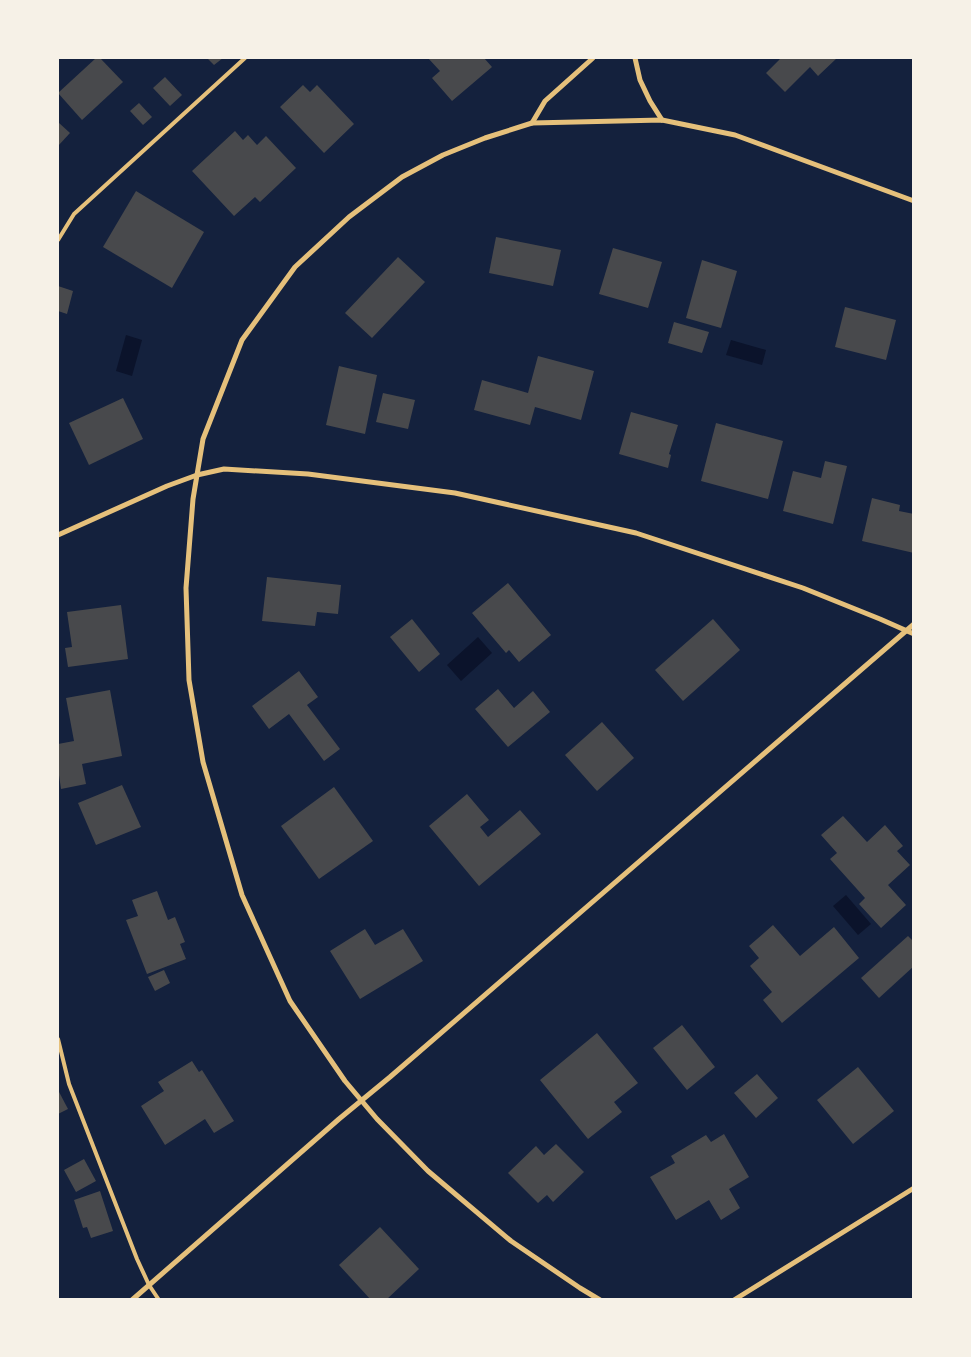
<svg xmlns="http://www.w3.org/2000/svg" width="971" height="1357" viewBox="0 0 971 1357" font-family="'Public Sans',sans-serif">
  <rect width="100%" height="100%" fill="#14213d"/>
  <g fill="#0b132b">
    <path d="M126 335 142 340 132 376 116 371Z"/>
    <path d="M731 340 766 350 762 365 726 355Z"/>
    <path d="M478 637 492 653 461 681 447 665Z"/>
    <path d="M846 895 871 924 858 935 833 906Z"/>
  </g>
  <g fill="#48494c">
    <path d="M96 58H100L123 82 82 120 58 93Z"/>
    <path d="M207 58H223L214 65Z"/>
    <path d="M428 58H484L492 67 452 101 432 78 440 71Z"/>
    <path d="M778 58H837L818 76 810 67 785 92 766 73 780 59Z"/>
    <path d="M165 77 182 95 170 106 153 88Z"/>
    <path d="M303 85 310 92 317 85 354 124 324 153 280 107Z"/>
    <path d="M139 103 152 117 143 125 130 111Z"/>
    <path d="M58 122 70 133 58 146Z"/>
    <path d="M235 131 243 140 248 135 257 145 266 136 296 168 260 202 255 197 234 216 192 171Z"/>
    <path d="M136 191 204 232 172 288 103 247Z"/>
    <path d="M496 237 561 250 553 286 489 273Z"/>
    <path d="M613 248 662 262 648 308 599 294Z"/>
    <path d="M398 257 425 282 372 338 345 313Z"/>
    <path d="M702 260 737 271 721 328 686 318Z"/>
    <path d="M58 286 73 291 67 314 58 311Z"/>
    <path d="M845 307 896 320 886 360 835 347Z"/>
    <path d="M674 322 709 332 702 353 668 343Z"/>
    <path d="M538 356 594 371 581 420 535 407 530 425 474 410 482 380 528 393Z"/>
    <path d="M339 366 377 375 365 434 326 425Z"/>
    <path d="M383 393 415 400 408 429 376 422Z"/>
    <path d="M123 398 143 439 89 465 69 423Z"/>
    <path d="M631 412 678 425 669 454 671 455 668 468 619 454Z"/>
    <path d="M716 423 783 441 768 499 701 481Z"/>
    <path d="M825 461 847 466 833 524 783 511 793 471 821 478Z"/>
    <path d="M872 498 900 505 899 511 914 514V553L862 541Z"/>
    <path d="M267 577 341 585 338 614 317 612 315 626 262 621Z"/>
    <path d="M508 583 551 635 519 662 509 650 506 653 472 613Z"/>
    <path d="M121 605 128 659 68 667 65 648 72 647 67 612Z"/>
    <path d="M412 619 440 654 419 672 390 637Z"/>
    <path d="M713 619 740 650 683 701 655 670Z"/>
    <path d="M299 671 318 697 307 705 340 749 324 761 289 714 269 729 252 706Z"/>
    <path d="M498 689 514 708 533 691 550 712 508 747 475 709Z"/>
    <path d="M110 690 122 756 82 764 86 784 61 789 58 768V744L74 741 66 698Z"/>
    <path d="M602 722 634 758 597 791 565 755Z"/>
    <path d="M122 785 141 827 96 845 78 803Z"/>
    <path d="M334 787 373 841 319 879 281 826Z"/>
    <path d="M467 794 489 820 480 827 488 837 520 810 541 834 479 886 429 826Z"/>
    <path d="M843 816 867 842 885 825 903 846 897 851 910 865 888 885 906 905 881 928 859 904 865 898 830 859 837 853 821 835Z"/>
    <path d="M157 891 168 920 175 917 185 942 180 944 186 959 147 974 126 920 138 916 132 900Z"/>
    <path d="M773 925 800 956 834 927 859 958 782 1023 763 1000 772 992 750 966 759 958 749 946Z"/>
    <path d="M365 929 375 945 403 929 423 961 360 999 330 951Z"/>
    <path d="M908 936 914 942V966L879 998 861 978Z"/>
    <path d="M164 970 170 983 155 991 148 977Z"/>
    <path d="M682 1025 715 1067 687 1090 653 1048Z"/>
    <path d="M597 1033 638 1083 614 1102 622 1112 588 1139 540 1080Z"/>
    <path d="M192 1061 199 1072 202 1070 234 1121 214 1133 205 1119 165 1145 141 1106 164 1091 158 1082Z"/>
    <path d="M858 1067 894 1111 853 1144 817 1100Z"/>
    <path d="M757 1074 778 1098 756 1118 734 1093Z"/>
    <path d="M58 1090 68 1109 58 1114Z"/>
    <path d="M724 1134 749 1177 729 1189 740 1208 721 1220 709 1200 676 1220 650 1177 675 1163 671 1156 706 1135 711 1142Z"/>
    <path d="M556 1144 584 1172 553 1202 547 1195 538 1203 508 1173 536 1146 544 1155Z"/>
    <path d="M84 1159 96 1181 76 1192 64 1170Z"/>
    <path d="M100 1191 113 1231 91 1238 87 1227 83 1228 74 1200Z"/>
    <path d="M380 1227 419 1269 386 1300H371L339 1265Z"/>
  </g>
  <g fill="none" stroke-linecap="round" stroke-linejoin="round">
    <g stroke="#e5c07b" stroke-width="4">
      <path d="M58 240 74 214 245 58"/>
      <path d="M58 1039 69 1084 137 1259 149 1285 159 1300"/>
    </g>
    <g stroke="#e5c07b" stroke-width="5">
      <path d="M635 58 640 80 650 101 662 120"/>
      <path d="M532 123 545 101 593 58"/>
      <path d="M58 535 167 486 197 475 224 469 308 474 455 493 636 533 803 588 880 619 914 634"/>
      <path d="M132 1300 339 1119 390 1077 914 624"/>
      <path d="M600 1300 580 1288 511 1241 428 1171 377 1119 345 1081 290 1001 242 895 203 762 189 680 186 588 193 499 203 439 242 340 295 267 349 217 402 177 443 155 485 138 532 123 662 120 735 135 914 201"/>
      <path d="M734 1300 914 1188"/>
    </g>
  </g>
  <rect width="971" height="1357" fill="none" stroke="#f6f1e7" stroke-width="118"/>
</svg>
